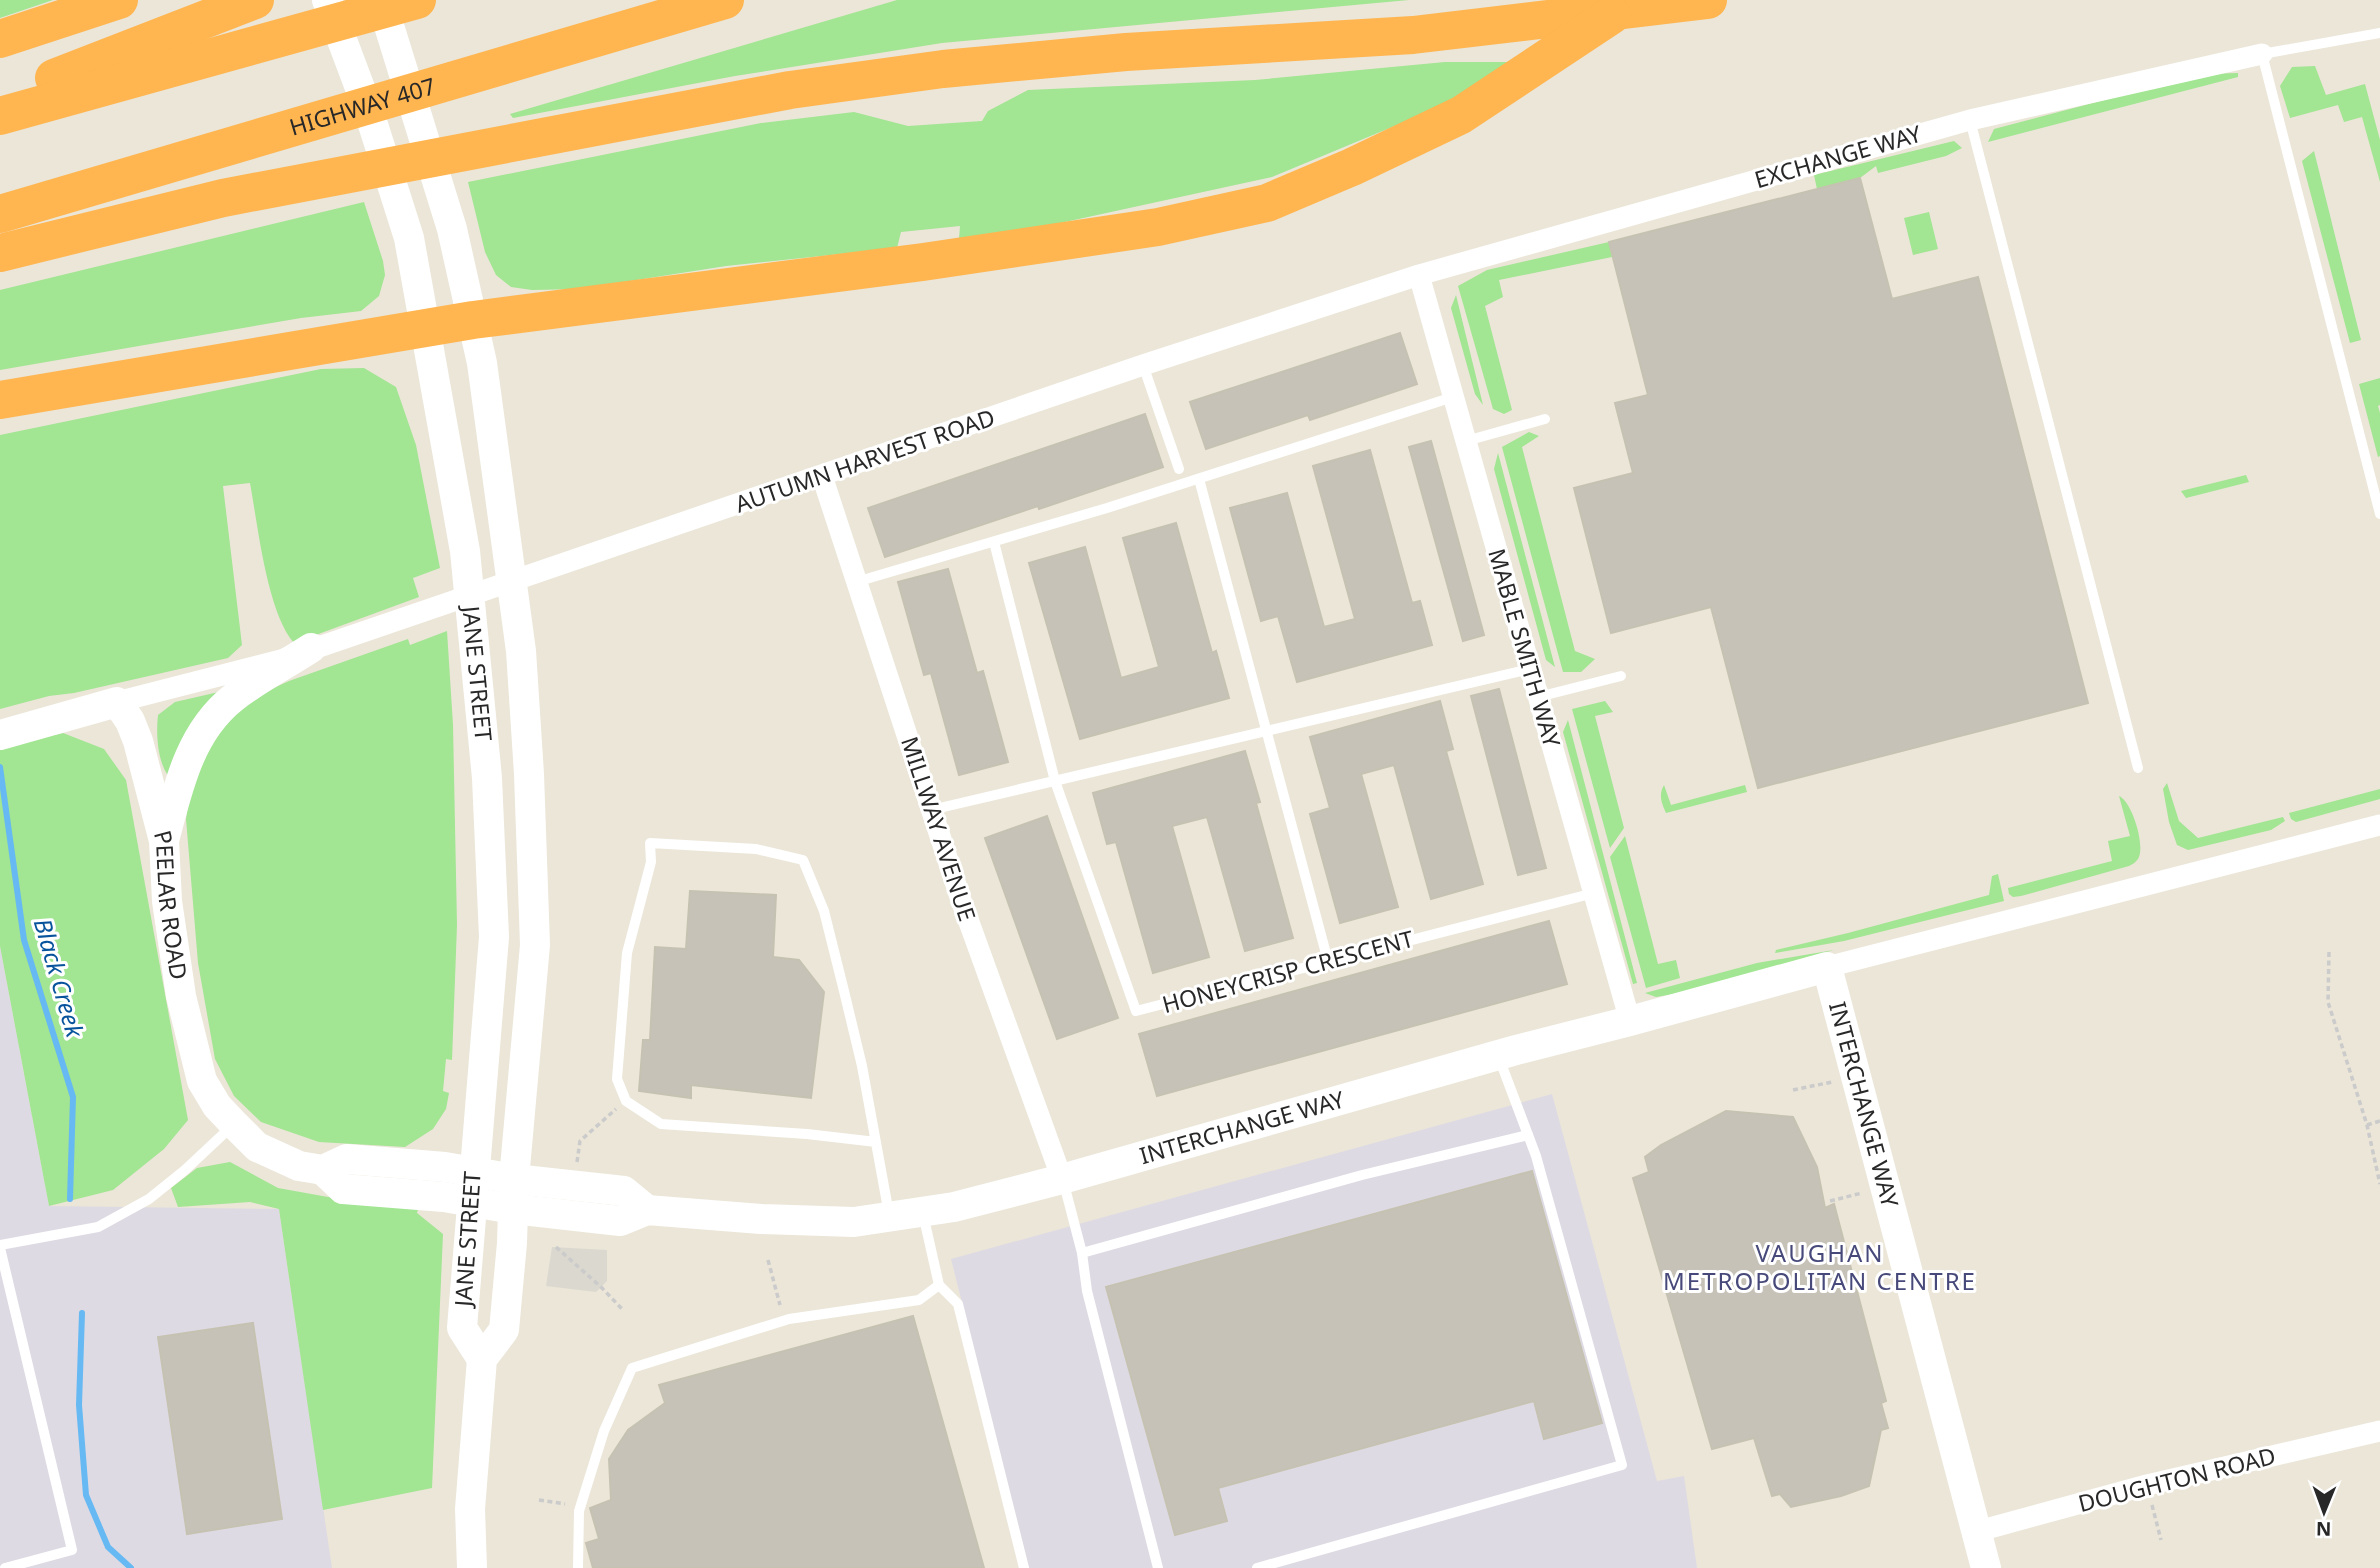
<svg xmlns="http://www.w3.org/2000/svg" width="2380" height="1568" viewBox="0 0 2380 1568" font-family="'Noto Sans',sans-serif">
  <rect width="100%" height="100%" fill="#ebe6d8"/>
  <g fill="#dedae3">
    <path d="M0 946 49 1206 279 1209 332 1568H0Z"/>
    <path d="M1552 1094 1657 1481 1684 1476 1697 1568H1029L951 1259Z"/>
  </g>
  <g fill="#a2e592">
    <path d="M0 0H53L0 18Z"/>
    <path d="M897 0H1409L942 43 735 76 513 118 510 114Z"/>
    <path d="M1445 62H1514L1445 105 1272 177 1019 232 959 239 960 226 901 232 897 248 726 266 579 289 532 290 511 287 496 275 485 252 468 182 761 123 854 112 908 126 982 121 988 111 1028 90 1255 80Z"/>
    <path d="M2315 66 2326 95 2365 84 2380 140V182L2362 117 2344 122 2338 105 2290 118 2280 86 2292 67Z"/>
    <path d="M2238 73V77L1988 142 1994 129 2203 74Z"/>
    <path d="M1954 141 1962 148 1946 156 1878 173 1876 166 1860 178 1817 189 1814 175Z"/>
    <path d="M2314 151 2361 340 2350 343 2302 161Z"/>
    <path d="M364 202 383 261 385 275 379 296 361 311 301 318 0 370V290Z"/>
    <path d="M1929 212 1938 249 1913 255 1904 218Z"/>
    <path d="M1609 242 1612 257 1499 280 1503 297 1485 306 1512 410 1504 414 1493 409 1458 286 1487 270Z"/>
    <path d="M1456 295 1483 405 1475 394 1451 308Z"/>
    <path d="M364 368 396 387 416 445 440 568 413 578 419 597 294 643C267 612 258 526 250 483L223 486 242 645 228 658 74 693 49 696 0 709V435L321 369Z"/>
    <path d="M2380 378V405L2378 406 2380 413V456L2378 457 2359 384Z"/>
    <path d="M1529 432 1539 436 1522 447 1575 651 1595 659 1581 672H1563L1502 447Z"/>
    <path d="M1498 453 1555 667 1546 660 1494 469Z"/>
    <path d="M2246 475 2249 482 2186 498 2181 491Z"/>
    <path d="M447 631 453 725 457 925 452 1060 446 1059 443 1091 449 1093 446 1109 433 1129 405 1147 319 1142 261 1122 234 1096 215 1059 198 963 186 819 195 761 222 721 252 698 289 681 408 639 410 645Z"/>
    <path d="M223 691 169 777C157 761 156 734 158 715L175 702Z"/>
    <path d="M1605 701 1613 712 1595 716 1624 828 1610 848 1572 709Z"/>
    <path d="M1568 720 1637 983 1633 984 1563 732Z"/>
    <path d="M63 733 104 749 126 780 188 1120 164 1149 113 1190 49 1206 0 946V747Z"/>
    <path d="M2167 783 2179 821 2198 838 2283 817 2285 821 2271 830 2188 850 2177 845 2169 822 2163 789Z"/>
    <path d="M1664 785 1671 805 1745 785 1747 792 1666 813C1662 804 1658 795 1664 785Z"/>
    <path d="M2380 789V799L2296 822 2291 819 2289 813Z"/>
    <path d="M2119 796C2132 801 2146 847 2138 859 2136 862 2133 864 2129 866L2021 896 2013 897 2009 894 2008 888 2112 861 2108 841 2130 836Z"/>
    <path d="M1625 836 1658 964 1676 960 1680 978 1646 988 1610 857Z"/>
    <path d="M1998 874 2004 901 1844 941 1775 953 1776 950 1848 933 1989 895 1992 876Z"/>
    <path d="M1834 950 1680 993 1656 997 1645 993 1757 963Z"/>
    <path d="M230 1162 278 1188 328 1197 419 1205 417 1213 443 1234 432 1488 323 1510 279 1209 250 1202 178 1207 171 1188 197 1168Z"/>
  </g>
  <path fill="#dbd8cf" d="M552 1247 607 1250V1281L596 1292 546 1286Z"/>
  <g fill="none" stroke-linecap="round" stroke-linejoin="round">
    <g stroke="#66b9f3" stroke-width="6">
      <path d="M0 767 24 940 73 1097 70 1199"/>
      <path d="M82 1313 79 1405 86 1495 108 1547 131 1568"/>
    </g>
  </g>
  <g fill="#c6c2b8" stroke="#c6c2b2" stroke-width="2">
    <path d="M1860 178 1892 299 1978 277 2088 703 1758 788 1711 607 1611 633 1574 488 1633 473 1615 403 1648 395 1609 242Z"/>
    <path d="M1400 333 1417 384 1310 420 1308 415 1206 449 1190 402Z"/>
    <path d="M1145 414 1163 467 1039 509 1038 506 885 557 868 508Z"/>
    <path d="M1431 441 1484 635 1463 641 1409 447Z"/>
    <path d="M1370 450 1412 603 1420 601 1432 645 1297 682 1278 616 1261 621 1230 508 1287 493 1324 627 1355 619 1313 466Z"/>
    <path d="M1176 523 1212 653 1216 651 1229 698 1080 739 1029 563 1085 547 1121 678 1159 667 1123 538Z"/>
    <path d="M948 569 977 673 983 671 1008 762 959 775 931 673 924 675 898 582Z"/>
    <path d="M1499 689 1546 868 1518 875 1471 696Z"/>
    <path d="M1440 701 1453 749 1446 751 1483 884 1431 899 1394 765 1361 774 1398 907 1340 923 1310 814 1330 808 1310 737Z"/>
    <path d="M1245 751 1260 802 1256 803 1293 938 1245 951 1207 817 1172 826 1209 957 1153 973 1116 842 1107 844 1093 793Z"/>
    <path d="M1047 816 1118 1018 1057 1039 985 838Z"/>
    <path d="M690 891 776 895 773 957 799 960 824 992 811 1098 691 1085V1098L639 1091 643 1040H650L655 947 686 949Z"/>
    <path d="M1549 921 1567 984 1157 1096 1139 1034Z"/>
    <path d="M1726 1111 1793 1117 1817 1167 1825 1208 1834 1204 1886 1401 1881 1403 1888 1428 1881 1430 1869 1486 1841 1496 1791 1507 1780 1494 1772 1496 1754 1438 1712 1449 1633 1178 1649 1172 1645 1157 1661 1145Z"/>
    <path d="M1532 1171 1602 1423 1544 1439 1534 1401 1218 1488 1227 1521 1175 1535 1106 1287Z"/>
    <path d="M913 1316 984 1568H593L586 1543 599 1539 590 1508 611 1500 609 1459 628 1430 665 1403 659 1385Z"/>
    <path d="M253 1323 282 1519 187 1534 158 1337Z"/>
  </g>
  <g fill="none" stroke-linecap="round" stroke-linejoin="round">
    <g stroke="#cbcbcb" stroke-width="3.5" stroke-dasharray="5 3.5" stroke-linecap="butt">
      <path d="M2329 952 2328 1002 2367 1125 2380 1184"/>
      <path d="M1793 1090 1832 1082"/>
      <path d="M2367 1125 2380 1121"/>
      <path d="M577 1162 580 1141 616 1109"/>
      <path d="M1830 1201 1862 1193"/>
      <path d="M556 1247 601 1287 623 1310"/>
      <path d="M768 1260 780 1305"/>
      <path d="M539 1500 565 1504"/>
      <path d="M2152 1505 2161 1540"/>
    </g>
    <g stroke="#fff" stroke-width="10">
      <path d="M2380 33 2262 54 2380 514"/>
      <path d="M1970 120 2138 768"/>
      <path d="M1143 365 1179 469"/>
      <path d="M1466 441 1545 419"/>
      <path d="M1199 479 1328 961"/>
      <path d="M994 542 1055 781 1136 1011 1594 893"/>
      <path d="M856 582 1107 508 1453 397"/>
      <path d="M1538 697 1621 676"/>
      <path d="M931 810 1530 669"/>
      <path d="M876 1142 807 1134 661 1124 626 1101 617 1079 627 953 651 862 650 843 756 849 803 860 824 911 844 991 862 1066 889 1214"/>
      <path d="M1063 1180 1082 1253 1087 1291 1158 1568"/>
      <path d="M923 1214 939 1285 958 1304 1024 1568"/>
      <path d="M0 1245 98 1227 149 1199 185 1170 232 1126"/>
      <path d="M0 1248 72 1550 5 1568"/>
      <path d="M1082 1253 1362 1175 1528 1135"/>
      <path d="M578 1568 579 1511 604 1431 632 1368 789 1319 919 1300 939 1285"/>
      <path d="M1257 1568 1622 1465 1536 1156 1499 1058"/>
    </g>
    <g stroke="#fff" stroke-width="21">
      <path d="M1419 275 1630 1021"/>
      <path d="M822 476 961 900 1062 1179"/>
      <path d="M117 702 281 660 1143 365 1419 275 1970 120 2262 54"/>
      <path d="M1827 967 2380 825"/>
      <path d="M1975 1532 2147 1485 2380 1431"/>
    </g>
    <g stroke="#fff" stroke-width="30">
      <path id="s1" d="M327 0 369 112 409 238 465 551 487 778 494 937 462 1328 482 1359"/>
      <path d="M381 0 452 229 482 363 521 651 529 774 535 945 514 1179 512 1243 504 1330 482 1359 470 1509 472 1568"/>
      <path id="s2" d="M0 735 117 702 130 721 138 741 164 841 167 901 181 996 202 1081 217 1106 234 1124 257 1147 299 1166 323 1170 347 1159 445 1167 514 1179 624 1191 647 1210"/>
      <path d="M165 837C178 787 190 732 233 698 257 679 285 665 311 648"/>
      <path id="s3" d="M323 1170 343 1189 444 1197 513 1209 620 1221 647 1210 761 1219 854 1222 954 1207 1062 1179 1516 1050 1630 1021 1827 967 1986 1568"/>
    </g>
    <g stroke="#ffb550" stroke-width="38">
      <path d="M0 39 119 0"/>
      <path d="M54 78 255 0"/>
      <path d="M0 116 417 0"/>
      <path id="s4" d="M0 214 725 0"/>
      <path d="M0 253 223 198 790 90 943 69 1126 52 1413 35 1708 0"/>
      <path d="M0 400 473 320 923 262 1158 227 1267 203 1352 167 1461 115 1612 15"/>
    </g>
  </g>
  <g text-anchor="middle" stroke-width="6" stroke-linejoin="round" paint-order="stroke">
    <g font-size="23" fill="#282828" stroke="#fff">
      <text dy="8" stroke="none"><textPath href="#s4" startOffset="378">HIGHWAY 407</textPath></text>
      <text transform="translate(1838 157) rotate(-16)" y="8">EXCHANGE WAY</text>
      <text transform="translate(865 461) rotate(-19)" y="8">AUTUMN HARVEST ROAD</text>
      <text transform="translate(1524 648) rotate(74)" y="8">MABLE SMITH WAY</text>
      <text dy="8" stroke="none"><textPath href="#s1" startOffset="693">JANE STREET</textPath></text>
      <text transform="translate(938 829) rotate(72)" y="8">MILLWAY AVENUE</text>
      <text dy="8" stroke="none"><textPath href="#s2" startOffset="334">PEELAR ROAD</textPath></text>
      <text transform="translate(1288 972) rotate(-15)" y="8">HONEYCRISP CRESCENT</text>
      <text dy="8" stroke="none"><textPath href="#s3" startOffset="1692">INTERCHANGE WAY</textPath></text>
      <text dy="8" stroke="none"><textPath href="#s3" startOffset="943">INTERCHANGE WAY</textPath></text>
      <text transform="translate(468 1239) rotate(-86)" y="8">JANE STREET</text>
      <text transform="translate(2177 1480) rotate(-14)" y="8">DOUGHTON ROAD</text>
    </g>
    <g font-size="24" font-style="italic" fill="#08549c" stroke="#fff">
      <text transform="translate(58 978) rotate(74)" y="8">Black Creek</text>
    </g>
    <g font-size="24" letter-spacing="2" fill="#47497a" stroke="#fff">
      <text x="1820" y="1262">VAUGHAN<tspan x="1820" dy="28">METROPOLITAN CENTRE</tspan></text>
    </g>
  </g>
  <g transform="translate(2324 1512) rotate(181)" stroke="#ffffff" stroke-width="5" paint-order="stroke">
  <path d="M0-5L12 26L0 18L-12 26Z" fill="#282828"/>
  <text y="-10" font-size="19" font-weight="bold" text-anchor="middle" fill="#282828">N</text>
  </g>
</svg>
